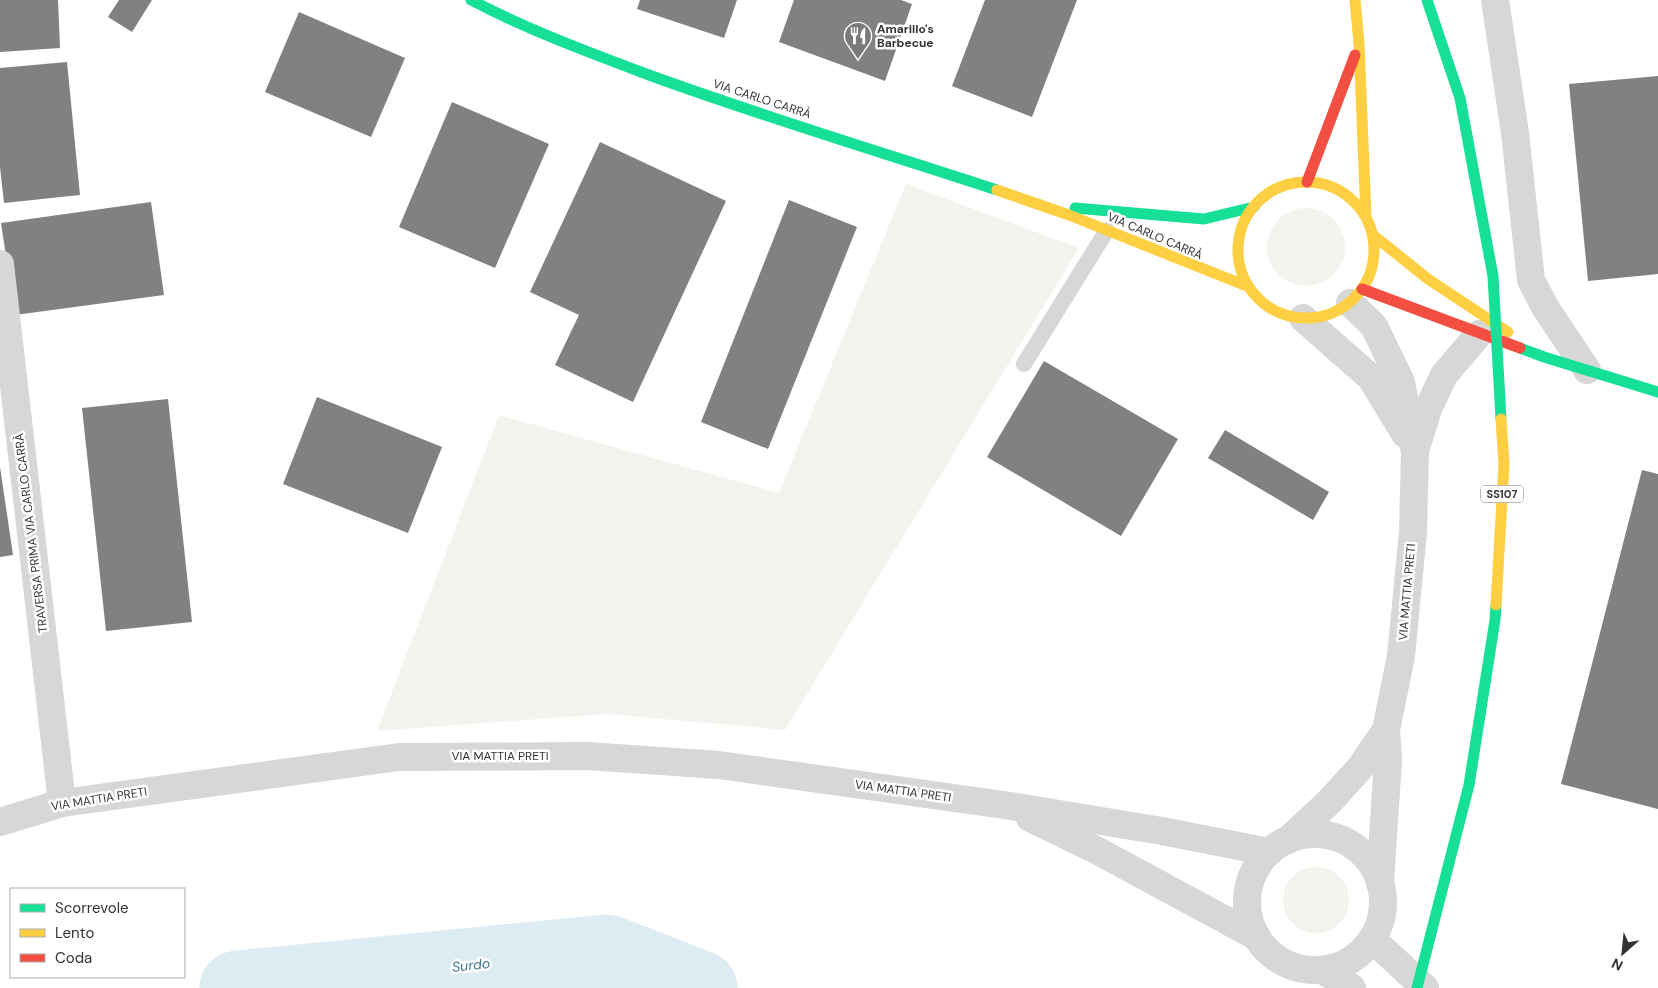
<svg xmlns="http://www.w3.org/2000/svg" width="1658" height="988" viewBox="0 0 1658 988" font-family="'DM Sans',sans-serif">
  <rect width="100%" height="100%" fill="#fff"/>
  <g fill="#f1f5ed">
    <path d="M906 184 1079 248 785 730 607 714 377 731 499 415 779 493Z"/>
    <circle cx="1306" cy="247" r="39"/>
    <circle cx="1316" cy="900" r="33"/>
  </g>
  <g fill="none" stroke-linecap="round" stroke-linejoin="round">
    <path stroke="#ddebf3" stroke-width="75" d="M237 988 607 952 700 988"/>
  </g>
  <g fill="#818181">
    <path d="M0 0H58L60 48 0 52Z"/>
    <path d="M119 0H152L132 32 108 17Z"/>
    <path d="M640 0H737L724 38 637 9Z"/>
    <path d="M794 0H901L912 4 885 81 779 42Z"/>
    <path d="M985 0H1077L1032 117 952 86Z"/>
    <path d="M299 12 405 58 371 137 265 92Z"/>
    <path d="M67 62 80 195 4 203 0 167V68Z"/>
    <path d="M1658 76V274L1588 281 1569 84Z"/>
    <path d="M452 102 549 144 495 268 399 227Z"/>
    <path d="M600 142 726 201 633 402 555 365 579 315 530 292Z"/>
    <path d="M789 200 857 227 768 449 701 422Z"/>
    <path d="M151 202 164 295 15 315 1 223Z"/>
    <path d="M1044 361 1178 439 1121 536 987 457Z"/>
    <path d="M317 397 442 447 408 533 283 484Z"/>
    <path d="M168 399 192 622 106 631 82 408Z"/>
    <path d="M1225 430 1329 492 1313 520 1208 458Z"/>
    <path d="M0 467 13 555 0 557Z"/>
    <path d="M1642 470 1658 474V809L1561 784Z"/>
  </g>
  <g fill="none" stroke-linecap="round" stroke-linejoin="round">
    <path stroke="#d7d7d7" stroke-width="16" d="M1024 364 1107 230"/>
    <g stroke="#d7d7d7" stroke-width="28">
      <path d="M1495 0 1515 133 1531 280 1545 307 1587 370"/>
      <path d="M0 264 62 803"/>
      <path d="M1350 303 1374 326 1401 382 1415 452 1413 532 1401 656 1386 730 1388 760 1380 883"/>
      <path d="M1303 318 1371 378 1405 434"/>
      <path d="M1416 448 1428 409 1444 375 1479 334"/>
      <path d="M1030 818 1098 851 1257 937"/>
      <path d="M0 822 62 803 399 757 587 756 719 765 1004 805 1162 831 1269 852"/>
      <circle cx="1315" cy="902" r="68"/>
      <path d="M1288 840 1329 802 1360 768 1386 730"/>
      <path d="M1373 940 1425 988"/>
      <path d="M1322 970 1352 988"/>
    </g>
    <g stroke="#16e098" stroke-width="11">
      <path d="M471 0C528 30 588 52 649 75 764 117 881 152 997 190"/>
      <path d="M1075 208 1204 219 1254 207"/>
      <path d="M1520 348 1544 357 1658 392"/>
    </g>
    <g stroke="#ffcf43" stroke-width="11">
      <path d="M1355 0 1359 44 1366 217"/>
      <circle cx="1306" cy="250" r="68"/>
      <path d="M997 190 1069 215 1249 287"/>
      <path d="M1373 235 1428 279 1508 332"/>
    </g>
    <g stroke="#f24e42" stroke-width="11">
      <path d="M1307 182 1355 55"/>
      <path d="M1362 289 1520 348"/>
    </g>
    <g stroke="#16e098" stroke-width="11">
      <path d="M1427 0 1460 98 1493 276 1501 419"/>
      <path d="M1417 988 1469 785 1495 620 1496 605"/>
    </g>
    <path stroke="#ffcf43" stroke-width="11" d="M1496 605 1504 464 1501 419"/>
  </g>
  <defs>
    <symbol id="restaurant-pin" viewBox="-11 -11 22 30"><path d="M0 17L-7.5 6A9.5 9.5 0 1 1 7.5 6Z" fill="#7a7a7a" stroke="#fff"/><path d="M-5-6h1v4h1v-4h1v4h1v-4h1v5L-1.5 .5V6h-2V.5L-5-1ZM5-6V6H3V1.5H1.5Q1.5-4 5-6Z" fill="#fff"/></symbol>
  </defs>
  <g fill-rule="evenodd">
    <use href="#restaurant-pin" x="842" y="20" width="32" height="43"/>
  </g>
  <g text-anchor="middle" stroke-width="5" stroke-linejoin="round" paint-order="stroke">
    <rect fill="#fff" stroke="#707070" stroke-width="1" x="1481" y="485.5" width="42" height="17" rx="4"/>
    <g font-size="11" font-weight="bold" fill="#333">
      <text x="1502" y="498">SS107</text>
    </g>
    <g font-size="12" font-weight="bold" fill="#333" stroke="#fff" text-anchor="start">
      <text x="877" y="33">Amarillo's<tspan x="877" dy="14">Barbecue</tspan></text>
    </g>
    <g font-size="12" fill="#333" stroke="#fff">
      <text transform="translate(762 99) rotate(18)" y="4">VIA CARLO CARRÀ</text>
      <text transform="translate(1155 236) rotate(23)" y="4">VIA CARLO CARRÀ</text>
      <text transform="translate(31 533) rotate(-97)" y="4">TRAVERSA PRIMA VIA CARLO CARRÀ</text>
      <text transform="translate(1407 592) rotate(-85)" y="4">VIA MATTIA PRETI</text>
      <text x="500" y="760">VIA MATTIA PRETI</text>
      <text transform="translate(903 791) rotate(8)" y="4">VIA MATTIA PRETI</text>
      <text transform="translate(99 799) rotate(-9)" y="4">VIA MATTIA PRETI</text>
    </g>
    <g font-size="14" font-style="italic" fill="#3f7597" stroke="#fff">
      <text transform="translate(471 965) rotate(-6)" y="5">Surdo</text>
    </g>
  </g>
  <rect x="10" y="888" width="175" height="90" fill="#ffffff" stroke="#adadad"/>
  <rect x="20" y="904" width="25" height="8" fill="#16e098" stroke="#adadad"/>
  <text x="55" y="913" font-size="15" fill="#333333">Scorrevole</text>
  <rect x="20" y="929" width="25" height="8" fill="#ffcf43" stroke="#adadad"/>
  <text x="55" y="938" font-size="15" fill="#333333">Lento</text>
  <rect x="20" y="954" width="25" height="8" fill="#f24e42" stroke="#adadad"/>
  <text x="55" y="963" font-size="15" fill="#333333">Coda</text>
  <g transform="translate(1623 953) rotate(207)" stroke="#ffffff" stroke-width="4" paint-order="stroke">
  <path d="M0-4L9 19L0 12L-9 19Z" fill="#333333"/>
  <text y="-8" font-size="14" font-weight="bold" text-anchor="middle" fill="#333333">N</text>
  </g>
</svg>
